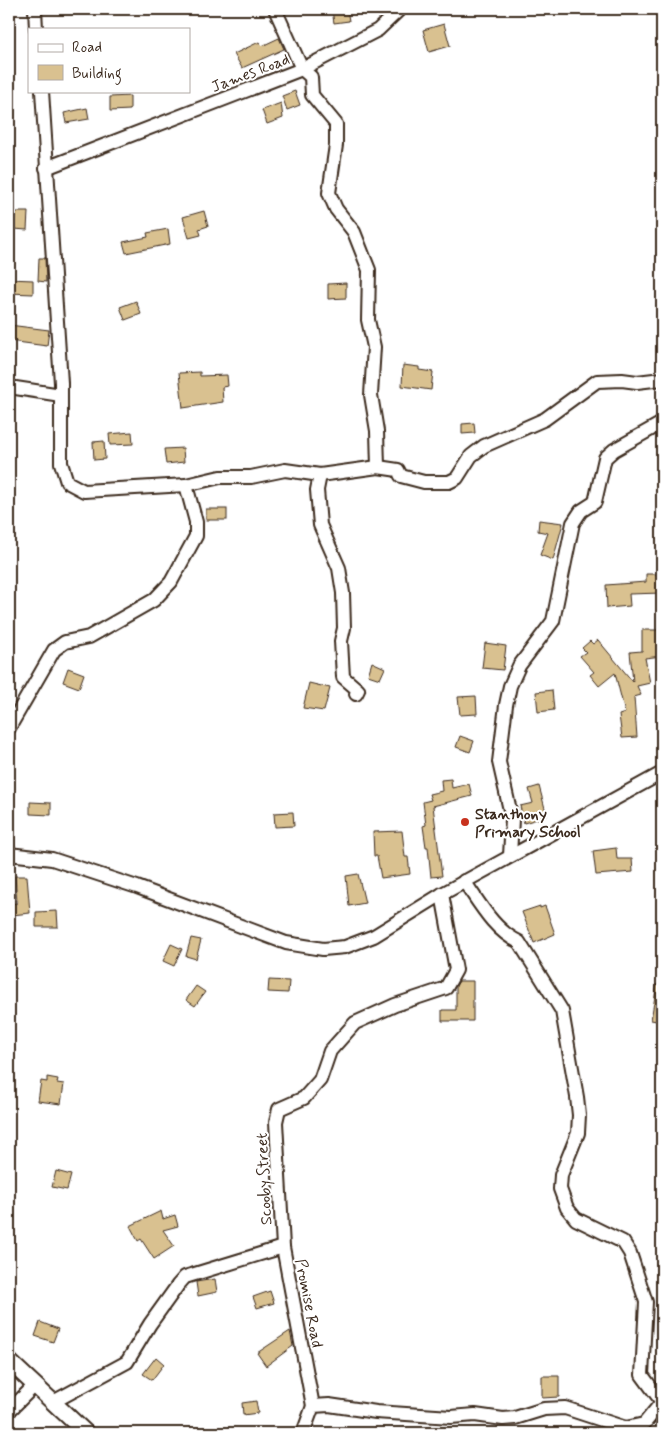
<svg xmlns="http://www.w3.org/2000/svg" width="671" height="1442" viewBox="0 0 671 1442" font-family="Mynerve,sans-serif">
  <rect width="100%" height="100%" fill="#fff"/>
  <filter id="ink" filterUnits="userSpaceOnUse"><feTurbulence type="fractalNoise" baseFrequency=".02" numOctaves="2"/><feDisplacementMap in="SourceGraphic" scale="10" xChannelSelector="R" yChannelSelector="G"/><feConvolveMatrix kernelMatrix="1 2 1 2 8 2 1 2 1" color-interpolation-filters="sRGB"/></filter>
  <g filter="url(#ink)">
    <g fill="#d9c190" stroke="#3b2a1e">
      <path d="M337 9H347L349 21 334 23 332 10Z"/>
      <path d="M444 24 450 46 429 52 423 30Z"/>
      <path d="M279 38 284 49 242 68 234 54 259 42 262 46Z"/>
      <path d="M295 91 300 105 287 110 282 96Z"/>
      <path d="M130 96V110L110 111V97Z"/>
      <path d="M281 103 283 118 267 124 262 110Z"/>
      <path d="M87 108 89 119 66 123 64 113Z"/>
      <path d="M204 211 208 226 199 229 201 235 189 238 183 217Z"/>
      <path d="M15 212H28L27 230 14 229Z"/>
      <path d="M168 229 170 244 126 253 123 242 148 237 147 233Z"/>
      <path d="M39 258H45L46 282 38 281Z"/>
      <path d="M9 279 33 280V294L9 293Z"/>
      <path d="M346 283V298L328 299V284Z"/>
      <path d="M136 301 141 314 125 320 120 307Z"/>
      <path d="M9 325 49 330 47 346 9 341Z"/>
      <path d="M403 365 419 367V370L433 372 431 390 402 386Z"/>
      <path d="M200 372V376L227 375 228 386 222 387 223 402 183 408 179 373Z"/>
      <path d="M474 423 475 433 462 434V424Z"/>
      <path d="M132 432 133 444 110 445 109 434Z"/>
      <path d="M104 441 105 459 94 460 93 442Z"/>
      <path d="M183 448 184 462 166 464 164 449Z"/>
      <rect x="206" y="509" width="21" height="11"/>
      <path d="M539 520 563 523 553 560 540 555 548 533 538 531Z"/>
      <path d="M646 574H662V593L629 594 630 606 607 608 606 585 646 582Z"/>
      <path d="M642 630H662V656L645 658 650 683 637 686 641 695 634 697 637 737 622 738 619 715 625 713 615 673 599 686 590 675 594 672 580 656 586 652 582 648 590 641 593 644 598 640 633 682 630 652 642 651Z"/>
      <path d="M485 643 506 646 503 670 482 668Z"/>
      <path d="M372 662 385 668 380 679 368 675Z"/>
      <path d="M68 668 84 674 79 688 63 682Z"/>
      <path d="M309 683 330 688 324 711 303 708Z"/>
      <path d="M552 690 554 710 538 712 536 692Z"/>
      <path d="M476 696 477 714 460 715 458 697Z"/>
      <path d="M460 736 474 741 470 752 456 747Z"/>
      <path d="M451 779 452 788 469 784 472 796 433 806 442 876 431 877 428 847H426L423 826 426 825 423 802 431 800 429 794 442 791 441 780Z"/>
      <path d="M539 786 547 816 524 823 520 806 533 803 529 789Z"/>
      <path d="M30 802 51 803V815L30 814Z"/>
      <path d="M293 812 294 826 275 827 274 813Z"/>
      <path d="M402 831 405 857H408L410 874 381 878 377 856H374L373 832Z"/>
      <path d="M616 848 617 859H632L633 872 596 875 593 851Z"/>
      <path d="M358 874 365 903 349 906 346 876Z"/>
      <path d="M15 876H27L30 913 12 915 11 904 17 903Z"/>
      <path d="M540 906V908L545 906 555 934 534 943 522 912Z"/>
      <path d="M57 911 58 927H36V912Z"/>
      <path d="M191 938 201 940 196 959 186 956Z"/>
      <path d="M171 944 182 949 174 966 163 961Z"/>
      <path d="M269 980 289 981 288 993 268 992Z"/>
      <path d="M459 981H473V1021H442V1010H456V986Z"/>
      <path d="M657 984 662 985V1022L651 1020Z"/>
      <path d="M196 986 205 992 195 1006 186 1000Z"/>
      <path d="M47 1077 58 1079 57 1083 64 1084 61 1104 38 1101 41 1081 47 1082Z"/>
      <path d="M56 1171 71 1175 67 1190 52 1187Z"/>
      <path d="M161 1211 163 1219 175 1215 178 1226 163 1230 174 1246 154 1259 141 1239 138 1241 130 1226Z"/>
      <path d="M215 1279 217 1292 198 1296 196 1282Z"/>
      <path d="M270 1291 274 1303 257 1308 253 1297Z"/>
      <path d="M40 1322 58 1329 53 1342 35 1336Z"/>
      <path d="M290 1331 293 1346 266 1366 257 1353Z"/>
      <path d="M156 1357 164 1364 152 1380 143 1374Z"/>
      <path d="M542 1376H559V1397L542 1398Z"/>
      <path d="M256 1401 258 1413 243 1415 242 1403Z"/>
    </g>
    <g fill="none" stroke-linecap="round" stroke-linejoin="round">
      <defs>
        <g id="minor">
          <path d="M35 9 36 29"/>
          <path d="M275 9 302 69 311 77 312 95 336 124V145L329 193 336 209 354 232 369 270 368 320 374 347 371 395 377 431 378 467 320 475 317 490 320 525 339 568 343 593 344 628 341 641 343 677 358 690 356 694"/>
          <path d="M42 91 61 383V463L67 482 84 491 186 485 220 477H251L285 470 320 475"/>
          <path d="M46 168 302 69 378 30 400 9"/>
          <path d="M9 387 61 395"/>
          <path d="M378 467 398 470 401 476 424 482H449L457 478 471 456 484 446 545 419 597 381 622 380 637 382 662 379"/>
          <path d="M9 728 54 650 65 642 89 637 154 600 171 582 196 536V522L186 485"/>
          <path d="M9 854 52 859 137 887 286 943 323 949 345 947 374 936 442 894 662 773"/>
          <path d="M510 856 512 819 499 762 506 705 510 686 519 666 553 621 573 523 581 511 595 502 605 458 614 450 662 423"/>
          <path d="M464 881C480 904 494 930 519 942L562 1011 577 1097 579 1115 578 1133 561 1175 560 1189 567 1208 576 1219 623 1242 630 1253 646 1302 642 1375 662 1402"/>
          <path d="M283 1247 276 1122 279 1109 304 1098 320 1080 330 1051 355 1023 395 1005 446 988 456 970 442 894"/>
          <path d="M53 1402 127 1362 150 1324 178 1285 185 1277 283 1247 313 1406"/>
          <path d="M9 1411 35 1385"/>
          <path d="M303 1433 313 1406 329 1405 376 1412 451 1417 475 1415 503 1419 515 1418 544 1409 565 1408 626 1428 644 1424 662 1402"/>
        </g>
        <path id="tertiary" d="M9 1361 86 1433"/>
      </defs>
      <use href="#minor" stroke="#3b2a1e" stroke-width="16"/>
      <use href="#tertiary" stroke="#3b2a1e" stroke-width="19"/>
      <use href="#minor" stroke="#fff" stroke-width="12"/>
      <use href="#tertiary" stroke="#fff" stroke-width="15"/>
    </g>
  </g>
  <circle fill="#c8321e" stroke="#fff" stroke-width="2" cx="465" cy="822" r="5"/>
  <g text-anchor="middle" stroke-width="4" stroke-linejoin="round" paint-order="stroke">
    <g font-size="16" fill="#3b2a1e" stroke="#fff">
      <text transform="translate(250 72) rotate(-21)" y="6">James Road</text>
      <text transform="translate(263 1179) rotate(-93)" y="6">Scooby Street</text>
      <text transform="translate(310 1303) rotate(79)" y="6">Promise Road</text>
    </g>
    <g font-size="16" font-weight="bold" fill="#3b2a1e" stroke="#fff" text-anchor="start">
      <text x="475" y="819">Stanthony<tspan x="475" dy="18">Primary School</tspan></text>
    </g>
  </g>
  <rect width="671" height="1442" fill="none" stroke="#fff" stroke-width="30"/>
  <rect x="15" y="15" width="641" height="1412" fill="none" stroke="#3b2a1e" stroke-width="2" filter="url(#ink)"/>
  <rect x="28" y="28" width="162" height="65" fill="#ffffff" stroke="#b1aaa5"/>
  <rect x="38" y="44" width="25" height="8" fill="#ffffff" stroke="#b1aaa5"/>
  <text x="72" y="52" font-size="15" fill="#3b2a1e">Road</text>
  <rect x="38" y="65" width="25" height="15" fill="#d9c190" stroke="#b1aaa5"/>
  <text x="72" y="78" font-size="15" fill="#3b2a1e">Building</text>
</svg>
